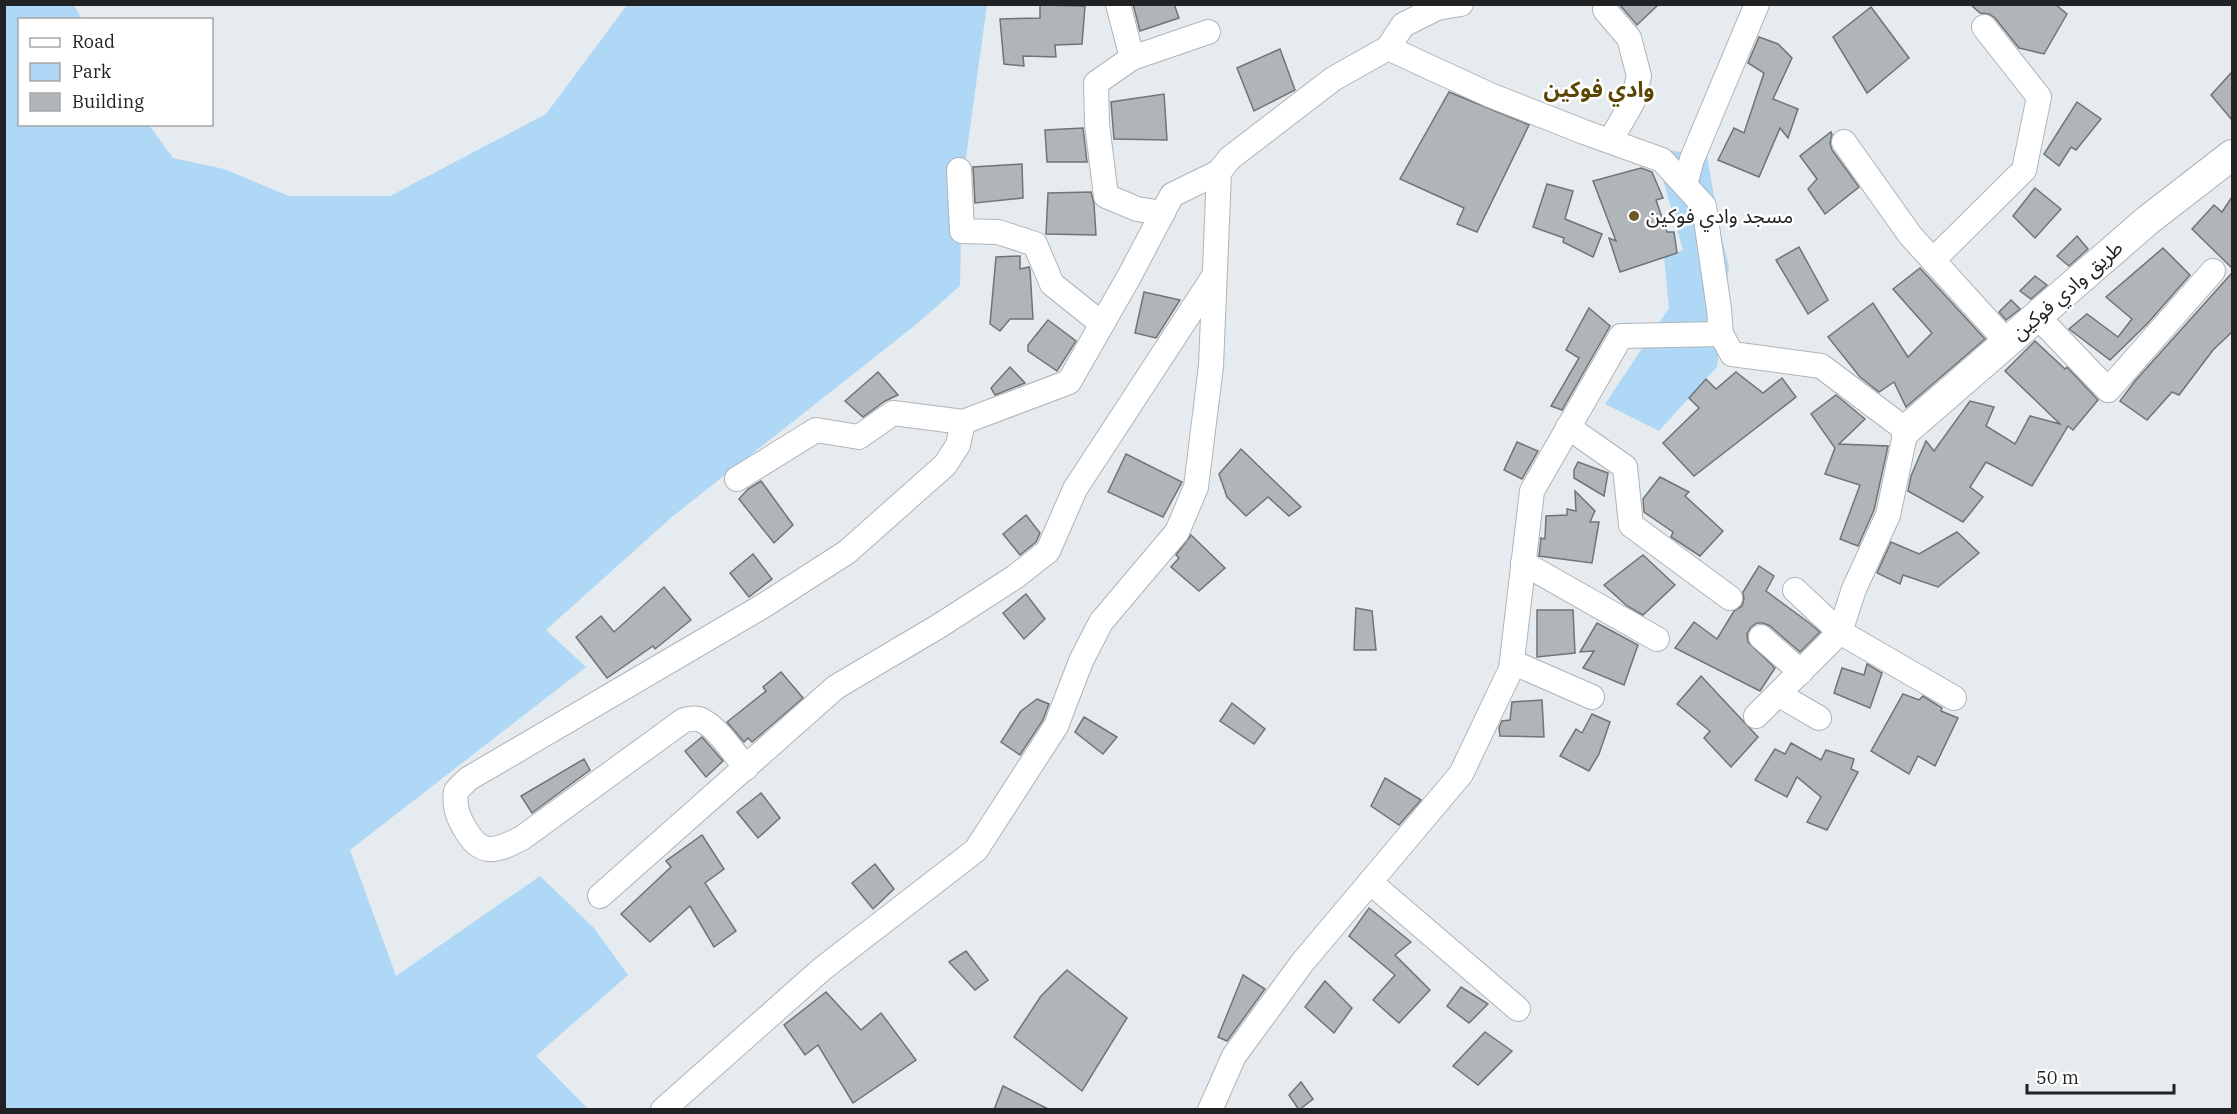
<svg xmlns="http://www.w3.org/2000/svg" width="2237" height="1114" viewBox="0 0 2237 1114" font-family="'IBM Plex Serif','Noto Sans Arabic',serif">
  <rect width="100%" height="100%" fill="#e6ebef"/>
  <g fill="#aed8f5">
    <path d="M5 5H74L82 19 20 20V124L149 125 173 158 224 169 289 196H390L546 114 627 5H987L962 186 960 286 913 327 673 516 546 630 586 667 350 850 396 976 540 876 594 928 628 975 536 1056 588 1109 5 1110Z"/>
    <path d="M1654 148 1707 156 1720 231 1729 266 1717 367 1659 431 1605 404 1669 308 1664 257 1683 250Z"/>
  </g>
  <g fill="#b0b5b9" stroke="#6f7477" stroke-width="1.5">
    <path d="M1133 4H1174L1179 18 1140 31Z"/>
    <path d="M1619 4H1659L1637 25Z"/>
    <path d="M1970 4H2055L2067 14 2044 54 2019 48 1995 18 1989 14 1980 13Z"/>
    <path d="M1040 5 1085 6 1082 44 1055 45 1056 57 1023 56 1024 66 1004 64 1000 19 1040 18Z"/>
    <path d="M1871 7 1909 58 1867 93 1833 37Z"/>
    <path d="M1759 37 1778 44 1792 58 1773 99 1798 109 1788 138 1780 128 1759 177 1718 160 1734 128 1744 133 1764 73 1748 63Z"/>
    <path d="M1280 49 1295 90 1254 111 1237 68Z"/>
    <path d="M2232 72V120L2211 95Z"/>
    <path d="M1449 92 1529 125 1477 232 1457 224 1464 208 1400 179Z"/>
    <path d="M1164 94 1167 140 1114 139 1111 102Z"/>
    <path d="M2077 102 2101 119 2076 150 2071 147 2059 166 2044 154Z"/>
    <path d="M1083 128 1087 162H1047L1045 130Z"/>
    <path d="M1831 132 1832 134 1830 143 1832 150 1859 187 1825 214 1808 189 1817 179 1800 156Z"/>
    <path d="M1022 164 1023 198 975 203 973 167Z"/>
    <path d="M1641 168 1652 172 1663 198 1656 200 1667 232H1674L1677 253 1620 272 1609 238 1616 241 1593 181Z"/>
    <path d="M1547 184 1573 191 1565 219 1602 234 1593 257 1563 242 1564 238 1533 227Z"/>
    <path d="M2035 188 2061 209 2035 238 2013 216Z"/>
    <path d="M1091 192 1094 204 1096 235 1046 234 1048 193Z"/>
    <path d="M2232 197V268L2192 229 2214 205 2222 212Z"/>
    <path d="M2077 236 2088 249 2069 266 2057 256Z"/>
    <path d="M1799 247 1828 300 1808 314 1776 260Z"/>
    <path d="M2163 248 2190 275 2147 324 2110 360 2069 329 2087 314 2118 337 2132 319 2106 297Z"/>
    <path d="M1020 256V269L1029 267 1030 270 1033 319H1010L1000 331 990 324 996 257Z"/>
    <path d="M1920 268 1985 339 1906 407 1894 382 1879 392 1860 377 1828 337 1873 303 1908 357 1932 333 1893 289Z"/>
    <path d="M2232 273V332L2213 350 2179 395 2172 392 2147 420 2120 401 2135 381Z"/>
    <path d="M2035 276 2047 285 2031 299 2020 291Z"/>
    <path d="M1144 292 1180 300 1156 338 1135 333Z"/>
    <path d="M2011 300 2020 309 2006 320 1999 312Z"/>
    <path d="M1589 308 1610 326 1562 410 1551 406 1579 358 1566 350Z"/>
    <path d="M1048 320 1076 341 1057 371 1028 351V345Z"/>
    <path d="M2035 341 2065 369 2067 367 2098 400 2073 430 2068 426 2032 486 1986 462 1970 487 1983 497 1963 522 1908 491 1911 476 1926 441 1934 451 1970 401 1994 407 1986 426 2015 444 2030 416 2060 424 2005 371Z"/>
    <path d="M1010 367 1025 383 995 395 991 388Z"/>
    <path d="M878 372 898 395 885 401 863 417 845 401Z"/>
    <path d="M1736 372 1763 393 1782 378 1796 397 1694 476 1663 443 1699 408 1689 398 1706 379 1716 389Z"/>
    <path d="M1836 395 1865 419 1839 444 1888 446 1874 510 1858 546 1840 539 1860 485 1825 474 1835 448 1811 414Z"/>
    <path d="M1517 442 1538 451 1522 479 1504 470Z"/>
    <path d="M1241 449 1301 507 1289 516 1268 497 1246 516 1227 497 1219 474Z"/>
    <path d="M1126 454 1182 482 1163 517 1108 492Z"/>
    <path d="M1578 462 1608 473 1604 496 1574 478V470Z"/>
    <path d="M1660 477 1689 492 1685 496 1723 531 1700 556 1671 537 1673 532 1644 512 1643 499Z"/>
    <path d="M761 481 793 525 774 543 739 499 748 489Z"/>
    <path d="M1575 491 1595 511 1590 522H1599L1592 563 1539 556 1541 538 1545 539 1546 516 1567 515V509L1576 511Z"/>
    <path d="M1026 515 1040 533 1036 542 1020 555 1003 534Z"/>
    <path d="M1957 532 1979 553 1938 587 1903 575 1900 584 1877 573 1891 542 1919 554Z"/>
    <path d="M1191 535 1225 568 1199 591 1171 567 1179 558 1176 555Z"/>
    <path d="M753 554 772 579 749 597 730 573Z"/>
    <path d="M1643 555 1675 585 1643 615 1627 606 1604 585Z"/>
    <path d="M1759 566 1774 576 1766 591 1808 622 1820 632 1800 652 1770 626 1763 623H1757L1751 627 1747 634 1748 642 1775 668 1760 691 1675 648 1694 622 1717 639 1734 611 1742 606 1744 599 1743 592Z"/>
    <path d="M664 587 691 620 655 649 653 646 607 678 576 637 601 616 614 632Z"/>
    <path d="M1026 594 1045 619 1024 639 1003 613Z"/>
    <path d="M1356 608 1372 611 1376 650H1354Z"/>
    <path d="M1537 610H1573L1575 653 1537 657Z"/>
    <path d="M1597 623 1638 645 1624 685 1583 668 1594 651 1580 652Z"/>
    <path d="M1867 664 1882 673 1870 708 1834 693 1842 668 1864 675Z"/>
    <path d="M781 672 803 698 752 742 748 738 744 742 727 722 766 691 763 687Z"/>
    <path d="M1701 676 1758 737 1731 767 1704 738 1710 731 1677 704Z"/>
    <path d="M1903 694 1919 700 1923 696 1942 708 1941 711 1958 718 1935 766 1918 756 1909 774 1871 751Z"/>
    <path d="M1037 699 1049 704 1043 720 1020 755 1001 742 1021 711Z"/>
    <path d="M1542 700 1544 737 1500 736 1499 728 1502 721 1510 720 1512 702Z"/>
    <path d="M1232 703 1265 729 1254 744 1220 721Z"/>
    <path d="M1592 714 1610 722 1599 754 1589 771 1560 756 1576 729 1582 733Z"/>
    <path d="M1084 717 1117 737 1103 754 1075 732Z"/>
    <path d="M702 737 723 761 706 777 685 751Z"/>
    <path d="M1791 743 1821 760 1826 750 1854 759 1851 769 1858 772 1827 830 1807 822 1821 797 1797 777 1787 797 1755 780 1775 749 1785 754Z"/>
    <path d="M584 759 590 770 532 813 521 796Z"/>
    <path d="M1385 778 1421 800 1399 825 1371 806Z"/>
    <path d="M761 793 780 818 758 838 737 812Z"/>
    <path d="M702 835 724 869 705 883 736 931 714 947 690 906 650 942 621 914 671 867 666 861Z"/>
    <path d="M875 864 894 889 873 909 852 883Z"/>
    <path d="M1369 908 1411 942 1395 955 1430 990 1399 1023 1373 1000 1395 975 1349 936Z"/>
    <path d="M966 951 988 980 975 990 949 962Z"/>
    <path d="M1067 970 1127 1018 1082 1091 1014 1037 1041 996Z"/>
    <path d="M1243 975 1265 989 1227 1041 1218 1037Z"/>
    <path d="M1325 981 1352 1008 1334 1033 1305 1007Z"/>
    <path d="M1461 987 1488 1004 1469 1023 1447 1006Z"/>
    <path d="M826 992 861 1030 881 1013 916 1060 853 1103 818 1045 805 1055 784 1025Z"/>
    <path d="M1485 1032 1512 1051 1478 1085 1453 1066Z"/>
    <path d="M1301 1082 1313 1099 1299 1110 1289 1095Z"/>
    <path d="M1003 1086 1050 1110H994Z"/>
  </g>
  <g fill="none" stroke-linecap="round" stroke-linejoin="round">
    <defs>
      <g id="minor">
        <path d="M1118 4 1132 58"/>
        <path d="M1461 4 1437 8 1403 25 1388 48 1490 95 1584 132 1662 160 1704 206 1719 309 1721 334 1732 354 1821 366 1906 430 1888 515 1854 589 1840 632 1756 716"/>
        <path d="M1605 10 1629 38 1639 76 1632 103 1610 141"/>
        <path d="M1844 142 1910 235 2007 342"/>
        <path d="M959 170 962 231 998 232 1035 244 1052 284 1102 324"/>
        <path d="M1685 185 1692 159 1757 4"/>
        <path d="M1163 213 1137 209 1106 196 1097 124 1096 83 1132 58 1208 32"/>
        <path d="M1933 260 2024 170 2039 97 1984 27"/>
        <path d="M2037 316 2108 390 2213 271"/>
        <path d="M1568 427 1625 467 1631 525 1730 598"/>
        <path d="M737 479 816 430 859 437 893 413 963 422 1069 382 1130 275 1172 195 1219 172"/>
        <path d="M1523 563 1657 639"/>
        <path d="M1795 590 1840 632 1954 698"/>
        <path d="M1761 637 1801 672"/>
        <path d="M1512 662 1592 697"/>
        <path d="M1778 694 1819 718"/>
        <path d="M746 768C735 755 718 728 703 721 697 717 690 719 684 720L522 838C495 852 480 857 464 827 457 815 454 805 456 791L468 779 763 606 847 552 945 465 958 445 963 422"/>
        <path d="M1370 882 1518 1009"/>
        <path d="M600 896 836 687 939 626 1015 577 1048 551 1075 489 1214 276"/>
        <path d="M663 1110 822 969 976 850 1056 726 1081 661 1101 622 1177 532 1196 487 1211 366 1219 172 1230 158 1333 79 1388 48"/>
        <path d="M1210 1110 1234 1056 1302 963 1461 774 1511 669 1532 491 1621 336 1721 334"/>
      </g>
      <path id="tertiary" d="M1906 430 2148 220 2232 155"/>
    </defs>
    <use href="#minor" stroke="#afb4b8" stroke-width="26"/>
    <use href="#tertiary" stroke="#afb4b8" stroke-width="32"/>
    <use href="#minor" stroke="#fff" stroke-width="24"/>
    <use href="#tertiary" stroke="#fff" stroke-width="30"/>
  </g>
  <circle fill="#6c5927" stroke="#fff" stroke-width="2" cx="1634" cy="216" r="6"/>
  <g text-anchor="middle" stroke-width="5" stroke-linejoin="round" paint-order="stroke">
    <g font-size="20" fill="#202223" stroke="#fff" text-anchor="start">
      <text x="1646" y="223">مسجد وادي فوكين</text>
    </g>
    <g font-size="20" fill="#202223" stroke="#fff">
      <text transform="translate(2067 290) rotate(-41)" y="7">طريق وادي فوکين</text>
    </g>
    <g font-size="22" font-weight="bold" fill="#5b4605" stroke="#fff">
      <text x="1599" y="97">وادي فوكين</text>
    </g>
  </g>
  <rect width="2237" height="1114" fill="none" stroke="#202223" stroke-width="12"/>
  <rect x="18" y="18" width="195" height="108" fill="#ffffff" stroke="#a6a7a7" stroke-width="1.5"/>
  <rect x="30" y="38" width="30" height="9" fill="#ffffff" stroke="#a6a7a7" stroke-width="1.5"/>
  <text x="72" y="48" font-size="18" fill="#202223">Road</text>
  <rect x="30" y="63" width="30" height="18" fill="#aed8f5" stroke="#a6a7a7" stroke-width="1.5"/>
  <text x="72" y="78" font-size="18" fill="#202223">Park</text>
  <rect x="30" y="93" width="30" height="18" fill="#b0b5b9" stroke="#a6a7a7" stroke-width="1.5"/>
  <text x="72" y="108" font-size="18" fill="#202223">Building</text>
  <path d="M2027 1084v9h147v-9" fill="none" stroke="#202223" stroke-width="3"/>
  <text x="2036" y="1084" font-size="18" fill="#202223" stroke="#ffffff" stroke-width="4.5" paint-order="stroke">50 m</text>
</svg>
